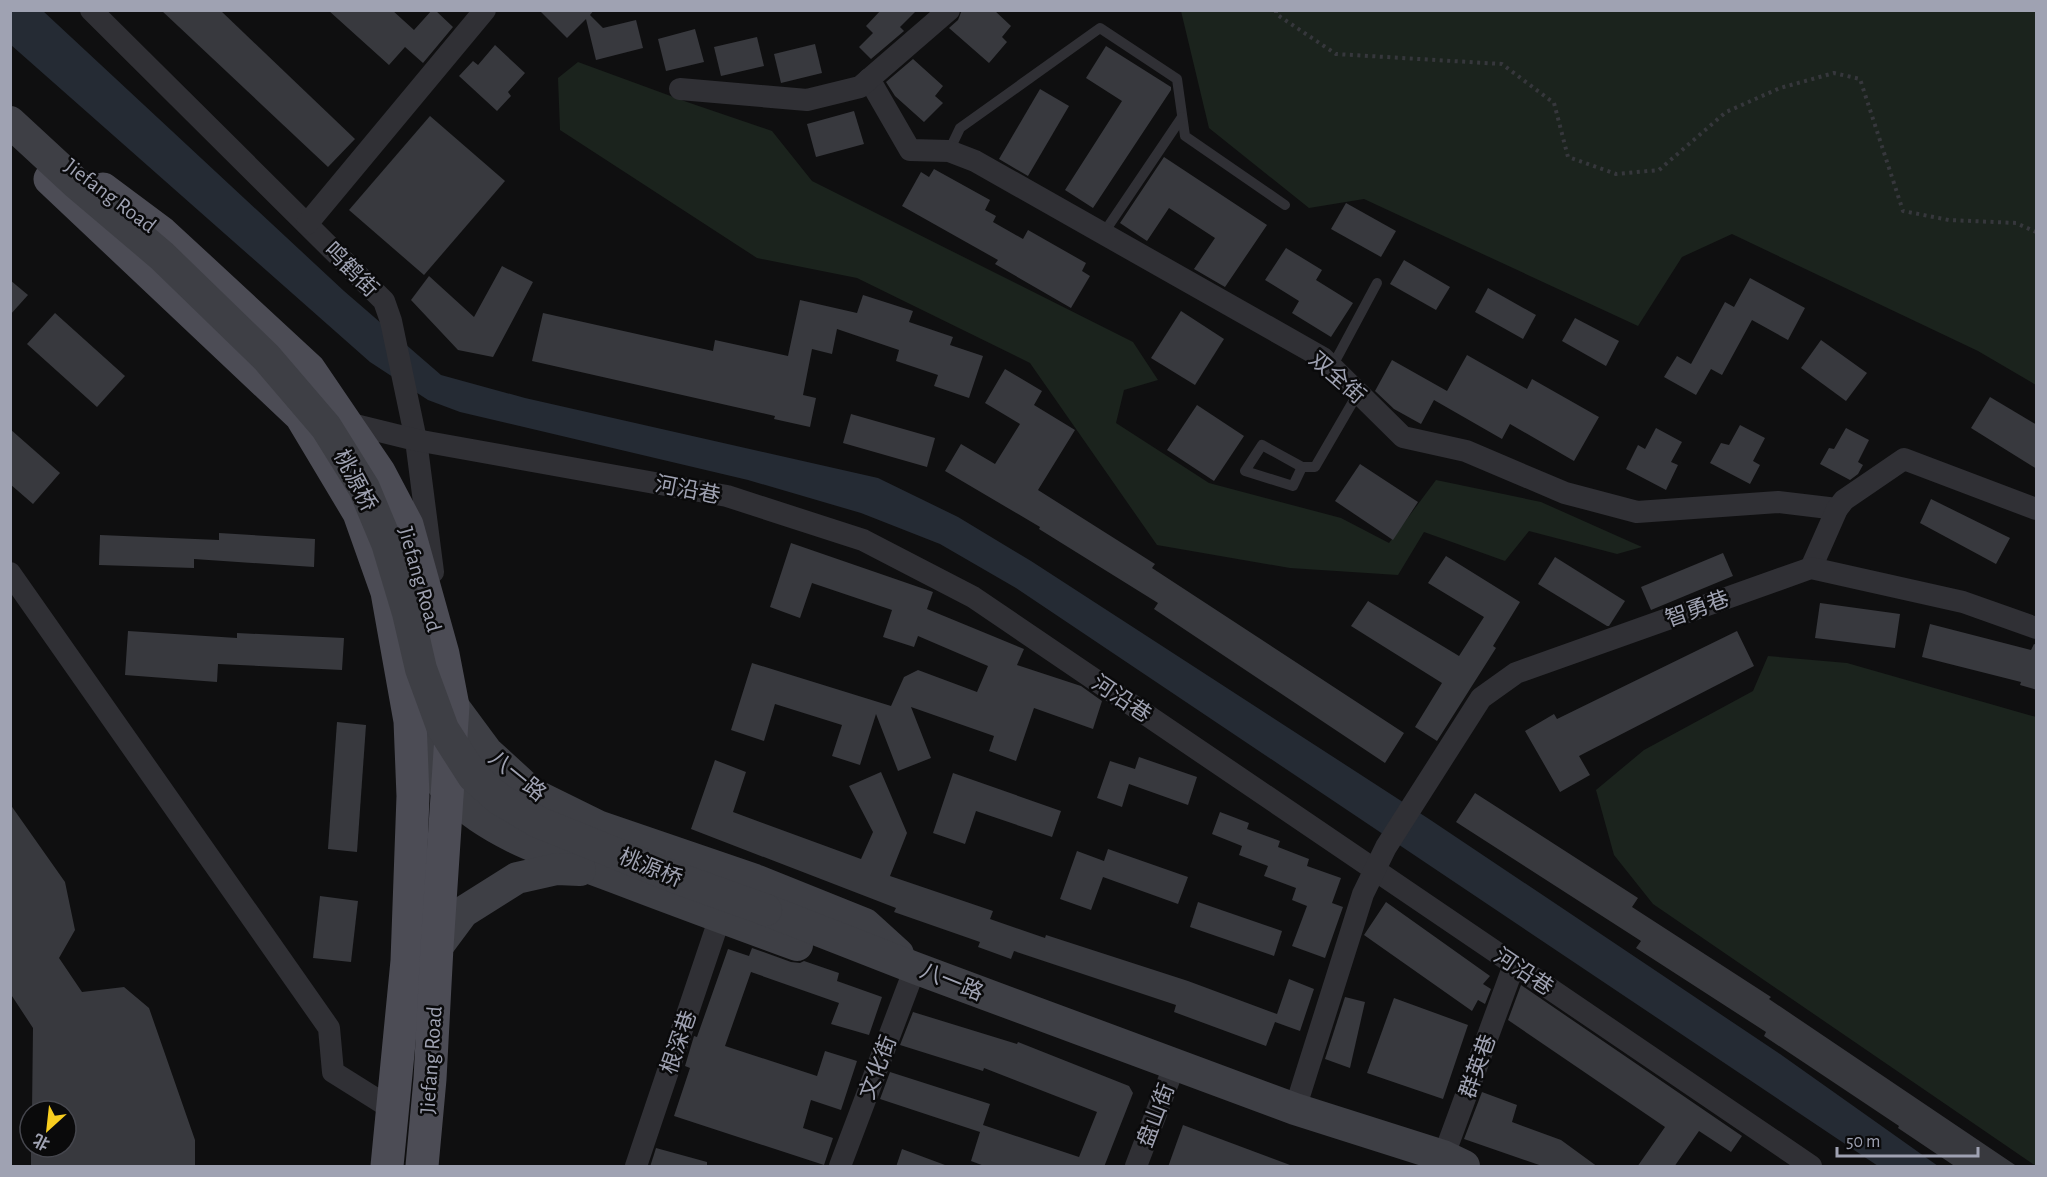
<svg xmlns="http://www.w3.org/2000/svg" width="2047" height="1177" viewBox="0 0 2047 1177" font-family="'Alegreya Sans','Noto Sans SC',sans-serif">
  <rect width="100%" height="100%" fill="#0f0f10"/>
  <g fill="#1b231d">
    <path d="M1181 11H2036V385L1978 351 1732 234 1682 257 1638 326 1364 199 1309 208 1209 128Z"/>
    <path d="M578 62 687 102 772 131 812 181 1133 342 1158 380 1124 390 1116 423 1209 483 1341 518 1389 543 1436 480 1541 502 1642 547 1617 554 1529 531 1505 561 1424 532 1398 575 1290 568 1157 545 1030 363 857 278 757 258 560 130 558 78Z"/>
    <path d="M1768 656 1847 663 2036 717V1166L1653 904 1614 855 1596 790 1644 750 1753 691Z"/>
  </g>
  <path fill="#252b34" d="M11 11H43L344 291 441 375 525 398 878 478 958 517 1031 561 1429 819 1780 1054 1938 1166H1878L1016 588 940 544 861 513 748 480 460 412 428 400 370 362 11 45Z"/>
  <g fill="#38393e">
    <path d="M161 10H220L355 139 328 167Z"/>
    <path d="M328 10H392L414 30 432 10H435L453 27 423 63 405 47 389 65Z"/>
    <path d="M539 10H594L590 15 603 28 636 20 643 48 596 60 586 19 567 38Z"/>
    <path d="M881 10H917L900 27 904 31 871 59 859 47 873 33 866 26Z"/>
    <path d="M962 10H994L1011 26 1002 37 1007 42 989 63 949 28 958 20Z"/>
    <path d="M695 29 704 62 666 71 658 39Z"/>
    <path d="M757 37 764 66 721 76 714 47Z"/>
    <path d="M815 44 822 73 781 83 774 54Z"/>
    <path d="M495 45 525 73 508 92 511 96 497 111 459 76 473 61 478 65Z"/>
    <path d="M1106 46 1171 87V90L1093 208 1065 190 1122 101 1086 78Z"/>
    <path d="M913 59 943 86 935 96 943 103 924 122 895 96 886 82Z"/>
    <path d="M1040 89 1069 106 1028 176 999 159Z"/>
    <path d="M854 111 864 144 816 157 807 124Z"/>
    <path d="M430 116 505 181 424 275 349 210Z"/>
    <path d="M1164 157 1267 225 1225 287 1194 269 1215 238 1169 208 1147 241 1120 223Z"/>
    <path d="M934 169 990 200 985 210 996 216 993 222 1023 239 1028 230 1086 263 1082 271 1090 276 1071 308 995 264 998 260 902 206 921 172 929 177Z"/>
    <path d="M1346 203 1396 231 1381 257 1331 229Z"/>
    <path d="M1286 248 1322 270 1316 280 1353 303 1331 337 1292 313 1299 301 1265 280Z"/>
    <path d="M1404 260 1450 287 1436 310 1390 284Z"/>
    <path d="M502 266 533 282 493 357 458 350 411 300 429 276 474 317Z"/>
    <path d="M1750 278 1805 308 1788 340 1752 320 1722 375 1711 369 1696 395 1664 377 1677 356 1691 364 1725 302 1734 307Z"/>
    <path d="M10 280 28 295 10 315Z"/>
    <path d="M1488 288 1536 315 1523 339 1475 312Z"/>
    <path d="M863 295 913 311 909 322 953 337 950 345 983 356 969 398 934 386 938 375 896 361 899 350 837 329 832 354 812 349 803 395 816 398 810 427 774 419 775 416 532 361 543 313 713 351 715 340 788 356 800 300 857 313Z"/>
    <path d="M1181 311 1224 339 1195 385 1151 358Z"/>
    <path d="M55 313 125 376 97 407 27 344Z"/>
    <path d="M1575 318 1619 341 1606 366 1562 341Z"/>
    <path d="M1821 340 1867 373 1846 401 1801 368Z"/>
    <path d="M1467 355 1527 389 1532 379 1599 417 1574 461 1510 424 1502 439 1434 400 1421 424 1394 409 1375 391 1392 360 1447 391Z"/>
    <path d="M1005 369 1042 391 1034 405 1075 430 1038 490 1155 564 1152 568 1404 733 1385 763 1154 609 1158 603 1039 529 1040 527 945 471 961 444 995 464 1020 424 985 403Z"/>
    <path d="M1990 397 2037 425V469L1971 428Z"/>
    <path d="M1197 405 1244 436 1214 481 1167 450Z"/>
    <path d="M851 414 935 438 927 467 843 443Z"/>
    <path d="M1740 425 1765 438 1753 461 1760 465 1750 484 1710 463 1721 443 1729 445Z"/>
    <path d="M1656 428 1682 442 1671 462 1678 465 1666 490 1626 469 1638 445 1645 449Z"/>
    <path d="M1846 428 1869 440 1858 462 1863 465 1858 474 1850 480 1820 464 1829 448 1834 449Z"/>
    <path d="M10 429 60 473 33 504 10 484Z"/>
    <path d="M1360 464 1418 502 1393 540 1335 501Z"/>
    <path d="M1931 499 2010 538 1996 564 1920 523Z"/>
    <path d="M219 533 315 539 314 567 194 559V568L99 565 100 535 219 540Z"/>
    <path d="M791 543 933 592 927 609 1024 649 1017 665 1081 686 1102 701 1093 729 1034 708 1016 761 989 751 994 736 911 707 931 758 898 771 876 714 860 765 832 756 842 725 775 704 764 741 731 730 752 663 891 706 904 677 918 670 977 692 988 666 918 636 914 647 883 637 892 610 812 583 800 618 770 607Z"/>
    <path d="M1723 553 1733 576 1651 610 1641 587Z"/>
    <path d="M1446 556 1520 602 1493 646 1496 648 1437 741 1415 727 1442 683 1351 626 1368 601 1459 656 1484 617 1428 583Z"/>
    <path d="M1555 557 1625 601 1609 626H1607L1538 584Z"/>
    <path d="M1820 603 1900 614 1895 648 1815 638Z"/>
    <path d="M1930 624 2031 650 2034 644 2037 645V690L2020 685 2021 682 1922 657Z"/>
    <path d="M128 631 237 638V633L344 638 342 670 218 664 217 682 125 675Z"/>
    <path d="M1737 631 1754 666 1579 756 1590 775 1560 792 1525 731 1554 714 1557 719Z"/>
    <path d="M337 722 366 725 357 852 328 849Z"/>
    <path d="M1139 757 1197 777 1188 805 1129 784 1122 807 1097 798 1110 761 1135 769Z"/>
    <path d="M715 760 746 772 733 812 861 859 873 832 849 786 881 772 907 833 890 876 993 911 990 919 1045 938 1046 935 1188 981 1277 1014 1289 979 1314 989 1300 1031 1275 1022 1266 1046 1174 1012 1176 1005 1014 951 1011 959 978 947 980 942 894 912 896 908 691 829Z"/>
    <path d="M953 773 1061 811 1052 837 976 811 965 844 933 833Z"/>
    <path d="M1475 793 1638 898 1632 907 1771 997 1769 999 2018 1167H1956L1898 1128 1899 1126 1764 1036 1766 1032 1636 948 1641 941 1456 822Z"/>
    <path d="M10 804 65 882 75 930 59 958 82 992 124 987 149 1008 195 1140V1167H31V1147H66V1111H32L33 1028 10 993Z"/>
    <path d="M1220 812 1249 823 1247 829 1280 841 1278 847 1309 859 1307 866 1341 878 1332 903 1343 907 1325 958 1292 946 1307 906 1292 900 1296 888 1264 876 1268 866 1239 855 1242 846 1212 834Z"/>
    <path d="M1108 849 1188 877 1178 904 1103 877 1091 910 1060 899 1077 851 1104 861Z"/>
    <path d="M320 896 358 901 351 962 313 958Z"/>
    <path d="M1198 902 1282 931 1274 956 1190 927Z"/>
    <path d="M1386 902 1490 976 1483 984 1491 989 1485 1004 1478 1000 1472 1011 1364 935Z"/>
    <path d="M752 948 791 962 800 963 804 961 839 973 837 981 882 997 869 1035 831 1024 839 1003 751 972 725 1046 817 1076 825 1051 857 1061 841 1110 811 1100 803 1128 833 1138 824 1165 674 1116 690 1068 685 1066 694 1036 697 1037 728 949 749 956Z"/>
    <path d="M1521 985 1742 1136 1731 1152 1699 1131 1674 1167H1637L1665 1127 1508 1020Z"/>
    <path d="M1345 997 1365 1002 1350 1068 1325 1059Z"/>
    <path d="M1394 998 1468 1025 1443 1099 1367 1073Z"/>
    <path d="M913 1012 1017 1044 1018 1042 1129 1086 1133 1093 1104 1167H987L971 1161 980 1132 880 1099 890 1072 990 1104 983 1125 1079 1157 1097 1112 984 1068 983 1071 900 1045Z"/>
    <path d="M1482 1092 1517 1105 1512 1122 1561 1140 1598 1167H1545L1464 1139Z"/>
    <path d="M1183 1125 1290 1165V1167H1168Z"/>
    <path d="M656 1148 707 1162V1167H650Z"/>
    <path d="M902 1149 945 1165V1167H896Z"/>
  </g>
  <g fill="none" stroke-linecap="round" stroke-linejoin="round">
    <path stroke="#36373c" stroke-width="4" stroke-dasharray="3 4.5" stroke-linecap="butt" d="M1276 10V14L1336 54 1502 64 1554 103 1568 157 1616 174 1659 170 1726 112 1780 88 1834 73 1860 79 1903 211 1949 220 2016 223 2036 232"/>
    <g stroke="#303035" stroke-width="10">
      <path d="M949 151 960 128 1100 28 1177 79 1185 136 1285 205"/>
      <path d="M1103 234 1182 117"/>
      <path d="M1332 367 1377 283"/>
      <path d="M1302 467 1293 486 1245 471 1262 445 1302 467H1315L1358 393"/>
    </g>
    <g stroke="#303035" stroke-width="22">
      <path d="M91 10 384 301 391 321 416 440 433 572"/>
      <path d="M869 79 910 150 949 151 975 161 1323 358 1403 437 1466 451 1565 493 1637 512 1778 502 1837 509"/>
      <path d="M680 89 807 100 860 87 949 10"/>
      <path d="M307 224 485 10"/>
      <path d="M347 423 416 440 727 496 863 540 973 597 1811 1166"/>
      <path d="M1811 568 1837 509 1844 500 1904 459 2036 509"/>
      <path d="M10 573 329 1028 333 1072 392 1109"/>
      <path d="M1295 1109 1363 894 1386 847 1481 698 1516 673 1811 568 1963 602 2036 628"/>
      <path d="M636 1166 720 917"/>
      <path d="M840 1166 915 968"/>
      <path d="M1136 1166 1175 1064"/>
      <path d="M1440 1166 1514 965"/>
    </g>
    <g stroke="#3e3f45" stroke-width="32">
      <path d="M453 706 487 752 533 794 600 827 755 880 865 924 898 954"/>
      <path d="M411 721C421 745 431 774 450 793 495 838 560 856 617 878 677 901 737 923 797 945"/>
      <path d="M766 910 915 968 1295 1109 1443 1156 1464 1166"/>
      <path d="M437 947 463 912 517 878 557 869 580 870"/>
    </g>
    <g stroke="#4c4c55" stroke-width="33">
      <path d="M50 179 301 416 359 513 387 592 410 721 413 796 407 961 387 1166"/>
      <path d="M103 189 162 233 309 369 379 472 407 525 443 654 453 706 437 947 430 1079 422 1166"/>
    </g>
    <path stroke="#3e3f45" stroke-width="32" d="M10 122 76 183 162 256 266 357 326 427 364 488 387 543 408 613 421 669 443 729 473 776 499 799 538 822 674 877 766 910"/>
  </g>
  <g text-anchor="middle" stroke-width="5" stroke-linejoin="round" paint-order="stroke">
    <g font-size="22" fill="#9fa2b2" stroke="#0a0a0b">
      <text transform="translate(111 195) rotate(37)" y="8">Jiefang Road</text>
      <text transform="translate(352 269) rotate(45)" y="8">鸣鹤街</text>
      <text transform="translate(1338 377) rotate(41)" y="8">双全街</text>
      <text transform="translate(356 480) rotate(62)" y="8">桃源桥</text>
      <text transform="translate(688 489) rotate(11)" y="8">河沿巷</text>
      <text transform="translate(421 579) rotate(74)" y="8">Jiefang Road</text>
      <text transform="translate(1697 608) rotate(-20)" y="8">智勇巷</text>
      <text transform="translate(1122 698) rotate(34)" y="8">河沿巷</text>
      <text transform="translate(518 775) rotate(39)" y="8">八一路</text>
      <text transform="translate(651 867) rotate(22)" y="8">桃源桥</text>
      <text transform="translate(1524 971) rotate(34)" y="8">河沿巷</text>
      <text transform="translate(952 981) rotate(22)" y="8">八一路</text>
      <text transform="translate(678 1042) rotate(-71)" y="8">根深巷</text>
      <text transform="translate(430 1060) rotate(-86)" y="8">Jiefang Road</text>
      <text transform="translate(1477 1066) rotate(-70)" y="8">群英巷</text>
      <text transform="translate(877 1067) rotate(-69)" y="8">文化街</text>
      <text transform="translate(1155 1115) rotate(-69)" y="8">盘山街</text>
    </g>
  </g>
  <rect width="2047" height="1177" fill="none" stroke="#9fa2b2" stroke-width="24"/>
  <g transform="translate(48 1129) rotate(207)"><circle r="28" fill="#0a0a0b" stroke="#46474e" stroke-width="1.5"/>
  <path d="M0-4.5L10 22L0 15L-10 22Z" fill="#f9ce1f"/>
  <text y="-9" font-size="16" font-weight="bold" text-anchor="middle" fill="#9fa2b2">北</text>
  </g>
  <path d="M1837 1147v9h141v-9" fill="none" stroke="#9fa2b2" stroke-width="3"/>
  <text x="1846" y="1147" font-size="18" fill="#9fa2b2" stroke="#0a0a0b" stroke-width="4.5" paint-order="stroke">50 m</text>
</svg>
